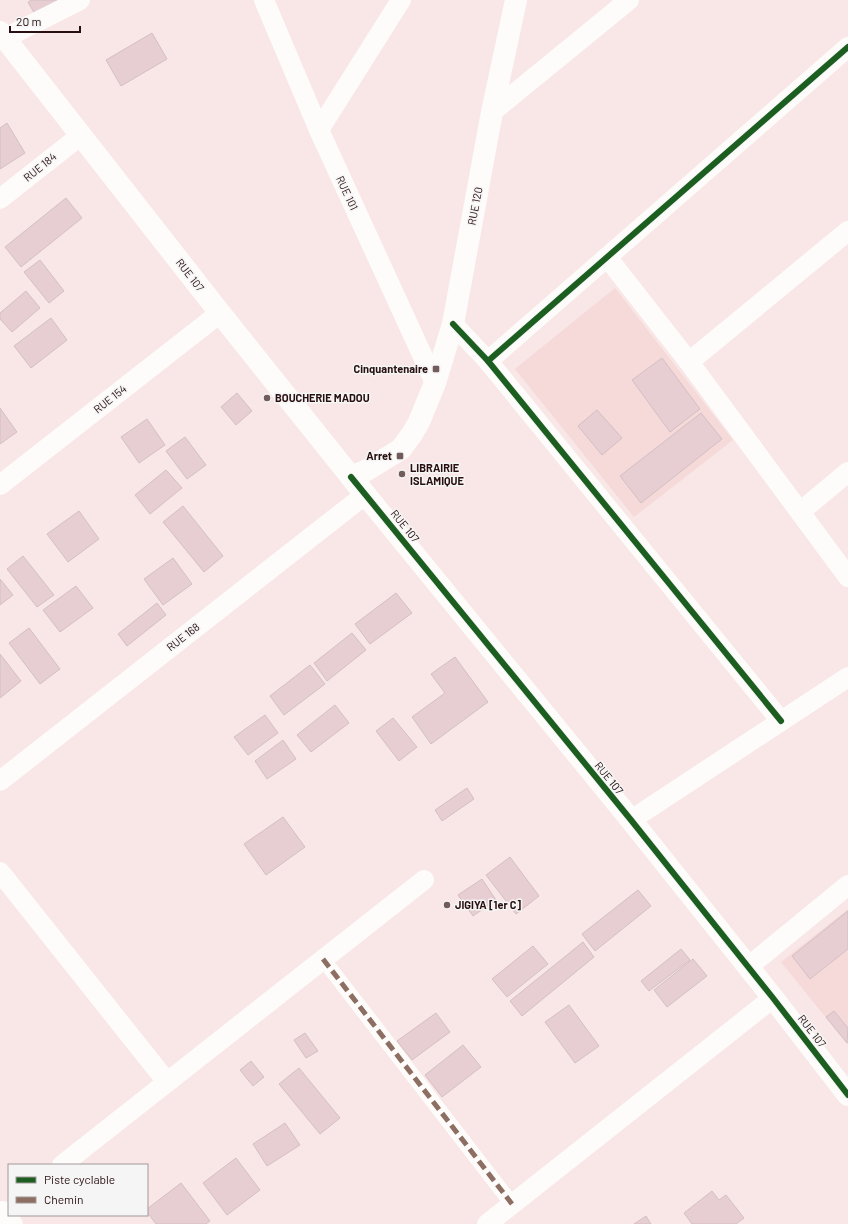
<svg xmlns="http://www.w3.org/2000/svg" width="848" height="1224" viewBox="0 0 848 1224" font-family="Barlow,sans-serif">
  <rect width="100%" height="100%" fill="#f8e7e6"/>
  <g fill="#f5dad9">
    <path d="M615 288 733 440 634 517 515 369Z"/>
    <path d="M848 909V1045L781 962Z"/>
  </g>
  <g fill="#e7ced3" stroke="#d4bfc3">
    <path d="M32 0H61L37 18 28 2Z"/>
    <path d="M152 33 167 59 121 86 106 60Z"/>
    <path d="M7 123 25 153 0 169V128Z"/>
    <path d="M66 198 82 218 21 267 5 247Z"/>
    <path d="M40 260 64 291 49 303 24 272Z"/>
    <path d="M26 291 40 308 12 332 0 319V313Z"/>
    <path d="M51 318 67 340 31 368 14 346Z"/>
    <path d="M662 358 700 409 670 432 632 380Z"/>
    <path d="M237 393 252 411 236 425 221 407Z"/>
    <path d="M0 408 17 432 0 444Z"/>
    <path d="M597 410 622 438 602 455 578 426Z"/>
    <path d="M701 413 722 439 641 503 620 476Z"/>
    <path d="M147 419 165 445 139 463 121 437Z"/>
    <path d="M185 437 206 465 187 479 166 451Z"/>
    <path d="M166 470 182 488 150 514 135 495Z"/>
    <path d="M183 506 223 556 204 572 163 522Z"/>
    <path d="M79 511 99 539 68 562 47 534Z"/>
    <path d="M23 556 54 595 37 607 7 569Z"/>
    <path d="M173 558 192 584 163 605 144 579Z"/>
    <path d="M0 579 13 595 0 605Z"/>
    <path d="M76 586 93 608 60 632 43 610Z"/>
    <path d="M396 593 412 613 370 644 355 624Z"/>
    <path d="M157 603 166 615 127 646 118 634Z"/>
    <path d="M29 628 60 669 40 684 9 643Z"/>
    <path d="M352 633 366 650 327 681 314 663Z"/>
    <path d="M0 654 21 681 0 698Z"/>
    <path d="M455 657 488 702 431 744 412 717 445 693 431 674Z"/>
    <path d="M310 665 325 684 284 715 270 696Z"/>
    <path d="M335 705 349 723 311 752 297 735Z"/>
    <path d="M265 715 278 733 248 755 234 737Z"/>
    <path d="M393 718 417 747 399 761 376 731Z"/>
    <path d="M283 740 296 759 267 779 255 761Z"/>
    <path d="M467 788 474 799 442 821 435 810Z"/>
    <path d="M283 817 305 847 266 875 244 844Z"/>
    <path d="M510 857 539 896 516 914 486 875Z"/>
    <path d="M482 879 496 900 473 916 458 895Z"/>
    <path d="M638 890 651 906 595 951 582 934Z"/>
    <path d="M848 911V949L810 979 792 956Z"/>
    <path d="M583 942 594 957 522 1016 510 1001Z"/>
    <path d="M533 946 548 964 507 997 492 979Z"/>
    <path d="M681 949 690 960 649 991 641 981Z"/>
    <path d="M693 959 707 976 667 1007 654 990Z"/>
    <path d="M569 1005 599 1046 575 1063 545 1022Z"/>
    <path d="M834 1011 848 1028 847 1043 826 1017Z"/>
    <path d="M436 1013 450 1032 412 1060 397 1041Z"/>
    <path d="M305 1033 318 1051 306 1058 294 1040Z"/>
    <path d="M463 1045 481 1067 442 1097 425 1075Z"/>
    <path d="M251 1061 264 1077 253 1086 240 1070Z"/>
    <path d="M299 1068 340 1118 320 1134 279 1084Z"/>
    <path d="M285 1123 300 1145 267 1166 253 1144Z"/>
    <path d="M236 1158 260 1190 227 1215 203 1183Z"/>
    <path d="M181 1183 210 1221 206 1224H156L147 1212V1209Z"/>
    <path d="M712 1191 719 1200 726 1195 744 1218 736 1224H692L684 1213Z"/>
    <path d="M646 1216 651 1224H634Z"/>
  </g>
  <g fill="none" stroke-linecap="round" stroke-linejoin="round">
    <path stroke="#fefbfb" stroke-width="15" d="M323 959 512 1204"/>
    <g stroke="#fefbfb" stroke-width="20">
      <path d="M264 0 319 130 435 383"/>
      <path d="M5 38 80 0"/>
      <path d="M492 112 629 0"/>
      <path d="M319 130 401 0"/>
      <path d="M0 199 80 136"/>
      <path d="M607 257 689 362 848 577"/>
      <path d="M453 324 488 361 781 721"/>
      <path d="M488 361 848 47"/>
      <path d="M689 362 848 231"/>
      <path d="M0 485 220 313"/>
      <path d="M800 512 848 472"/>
      <path d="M0 781 366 494"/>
      <path d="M631 820 848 677"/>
      <path d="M0 872 167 1082"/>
      <path d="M748 967 848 885"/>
      <path d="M62 1165 424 880"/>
      <path d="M3 1211 13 1224"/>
      <path d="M487 1224 773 998"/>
    </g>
    <path stroke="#fefbfb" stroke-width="22" d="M351 477 631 820 773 998 848 1095"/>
    <path stroke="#fefbfb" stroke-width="22" d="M0 32 220 313 351 477 367 470 401 449 412 434 419 422 435 383 453 324 492 112 516 0"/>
    <path stroke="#8d6e63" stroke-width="5" stroke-dasharray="10 5" stroke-linecap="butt" d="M323 959 512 1204"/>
    <defs>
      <g id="cycleway">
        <path d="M453 324 488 361 781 721"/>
        <path d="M488 361 848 47"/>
        <path d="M351 477 631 820 773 998 848 1095"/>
      </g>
    </defs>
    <use href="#cycleway" stroke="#f5f5f5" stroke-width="8"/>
    <use href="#cycleway" stroke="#1b5e20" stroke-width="6"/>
  </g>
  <g fill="#715b5b" stroke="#f5f5f5" stroke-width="1.5">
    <rect x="432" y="365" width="8" height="8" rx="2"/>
    <circle cx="267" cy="398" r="4"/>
    <rect x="396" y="452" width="8" height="8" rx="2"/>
    <circle cx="402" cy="474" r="4"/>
    <circle cx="447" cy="905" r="4"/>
  </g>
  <g text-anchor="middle" stroke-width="3" stroke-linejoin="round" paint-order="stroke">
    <g font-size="11" fill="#290f10" stroke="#f5f5f5">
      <text transform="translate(40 167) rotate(-39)" y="4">RUE 184</text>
      <text transform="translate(347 193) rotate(65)" y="4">RUE 101</text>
      <text transform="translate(475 206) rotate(-79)" y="4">RUE 120</text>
      <text transform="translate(190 275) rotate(52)" y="4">RUE 107</text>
      <text transform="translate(110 399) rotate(-38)" y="4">RUE 154</text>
      <text transform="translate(405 526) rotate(51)" y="4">RUE 107</text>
      <text transform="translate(183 637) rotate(-38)" y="4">RUE 168</text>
      <text transform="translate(609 778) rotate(51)" y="4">RUE 107</text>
      <text transform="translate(812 1031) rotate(52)" y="4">RUE 107</text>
    </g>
    <g font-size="11" font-weight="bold" fill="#290f10" stroke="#f5f5f5" text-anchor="start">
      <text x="428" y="373" text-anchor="end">Cinquantenaire</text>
      <text x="275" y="402">BOUCHERIE MADOU</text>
      <text x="392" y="460" text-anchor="end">Arret</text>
      <text x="410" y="472">LIBRAIRIE<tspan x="410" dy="13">ISLAMIQUE</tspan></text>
      <text x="455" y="909">JIGIYA [1er C]</text>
    </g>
  </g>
  <rect x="8" y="1164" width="140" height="52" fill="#f5f5f5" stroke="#a39999"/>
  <rect x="16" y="1177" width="20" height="6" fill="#1b5e20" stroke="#a39999"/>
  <text x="44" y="1184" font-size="12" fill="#290f10">Piste cyclable</text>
  <rect x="16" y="1197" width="20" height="6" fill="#8d6e63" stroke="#a39999"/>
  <text x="44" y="1204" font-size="12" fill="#290f10">Chemin</text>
  <path d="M10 26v6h70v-6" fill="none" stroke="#290f10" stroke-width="2"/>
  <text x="16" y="26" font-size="12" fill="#290f10" stroke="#f5f5f5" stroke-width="3" paint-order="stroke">20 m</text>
</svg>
